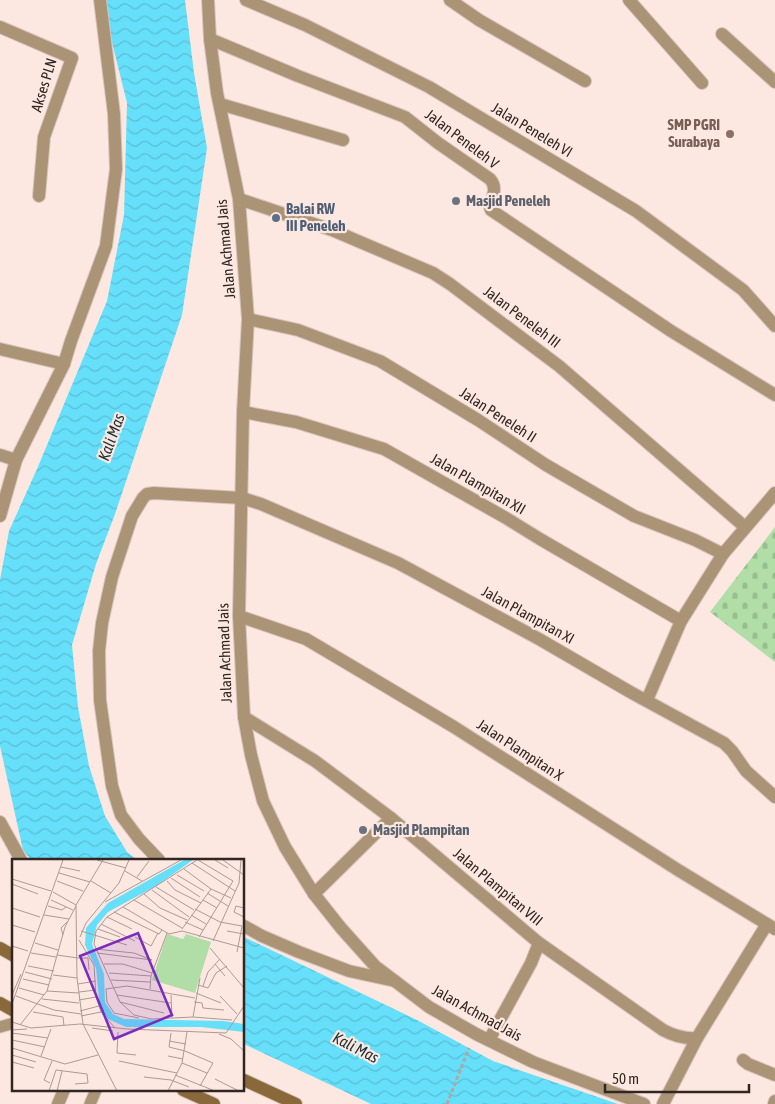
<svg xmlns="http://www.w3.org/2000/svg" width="775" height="1104" viewBox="0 0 775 1104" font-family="'Asap Condensed',sans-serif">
  <defs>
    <pattern id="cemetery-stones" width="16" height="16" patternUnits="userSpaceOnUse" patternTransform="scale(1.25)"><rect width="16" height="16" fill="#b0dea6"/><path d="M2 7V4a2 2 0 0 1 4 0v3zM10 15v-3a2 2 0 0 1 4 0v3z" fill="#98be8f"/></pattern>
    <pattern id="water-waves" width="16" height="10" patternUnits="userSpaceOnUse" patternTransform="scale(1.25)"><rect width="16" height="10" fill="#66dffa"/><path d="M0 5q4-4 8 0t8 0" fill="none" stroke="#59bfd6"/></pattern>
  </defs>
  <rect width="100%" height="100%" fill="#fce8e1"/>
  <path fill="url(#cemetery-stones)" d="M775 527V662L710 612Z"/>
  <g fill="url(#water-waves)">
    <path d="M104 0H185L194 73 207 148 182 315 115 514 96 564 72 645 78 707 89 766 105 816 127 852 137 860H31L23 850 0 746V580L9 531 37 469 107 301 124 215 127 103 104 10Z"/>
    <path d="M244 937 417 1020 493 1061 618 1104H371L244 1044Z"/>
  </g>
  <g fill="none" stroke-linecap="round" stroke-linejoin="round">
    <defs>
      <g id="service">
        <path d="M0 1027 14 1023"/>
        <path d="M90 1104 96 1090"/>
      </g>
      <g id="minor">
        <path d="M246 0 305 25 429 87 636 211 743 290 775 326"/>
        <path d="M450 0 479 20 585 81"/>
        <path d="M629 0 702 83"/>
        <path d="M0 27 72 58 44 137 39 196"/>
        <path d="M722 34 775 82"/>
        <path d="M210 39 298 76 405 117 438 143 490 179C498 188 492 197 490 207L491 210 671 331 775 395"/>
        <path d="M220 104 343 140"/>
        <path d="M239 199 332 230 433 273 450 284 559 366 745 527"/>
        <path d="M248 319 298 330 380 361 478 420 546 465 634 516 695 540 723 554"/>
        <path d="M0 349 64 364"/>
        <path d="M243 412 296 422 384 449 506 518 540 539 681 621"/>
        <path d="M0 455 16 460"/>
        <path d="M0 516 16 460 64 364 71 341 106 246 116 169 114 114 100 0"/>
        <path d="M239 616 306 639 360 671 454 727 678 870 775 929"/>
        <path d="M647 700 681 621 723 554 775 493"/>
        <path d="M244 717 315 761 391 818 539 943 663 1030C674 1036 684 1039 697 1038"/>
        <path d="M0 822 21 860"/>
        <path d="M159 860 139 839 121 815 112 786 100 700 99 651 102 623 112 577 132 516 143 498 147 494 154 493 242 498 261 504 398 563 539 639 632 693 724 743 732 751 746 771 775 797"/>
        <path d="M314 894 391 818"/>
        <path d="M244 926 262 936 299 952 349 971 395 981"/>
        <path d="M489 1040 531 963 539 943"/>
        <path d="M743 1060 748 1064 775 1075"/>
        <path d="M58 1104 64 1090"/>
        <path d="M663 1104 697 1038 767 924"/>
        <path d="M774 1104 775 1101"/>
      </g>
      <path id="tertiary" d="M208 0 210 39 217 93 239 199 248 319 243 412 239 616 244 717 251 755 263 801 285 847 314 894 341 928 375 966 429 1007 476 1034 533 1062 644 1104"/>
      <g id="secondary">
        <path d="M0 948 14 956"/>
        <path d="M0 1003 14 1011"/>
        <path d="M244 1080 296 1104"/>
        <path d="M183 1090 214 1104"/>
      </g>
    </defs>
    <use href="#service" stroke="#d8c5bf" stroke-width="13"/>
    <use href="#minor" stroke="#d8c5bf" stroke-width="14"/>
    <use href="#tertiary" stroke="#d8c5bf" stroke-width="14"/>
    <use href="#secondary" stroke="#d8c5bf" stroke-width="14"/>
    <path stroke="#b6a49e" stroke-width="3" stroke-dasharray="4 2.5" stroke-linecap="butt" d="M447 1104 469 1048"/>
    <use href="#service" stroke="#ab9475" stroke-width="11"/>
    <use href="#minor" stroke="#ab9475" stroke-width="12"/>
    <use href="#tertiary" stroke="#ab9475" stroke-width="12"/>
    <use href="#secondary" stroke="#896939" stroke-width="12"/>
  </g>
  <circle fill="#8d6e63" stroke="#fce8e1" stroke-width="2" cx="730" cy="134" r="5"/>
  <g fill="#6b7280" stroke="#fce8e1" stroke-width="2">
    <circle cx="456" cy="201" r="5"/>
    <circle cx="363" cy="830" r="5"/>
  </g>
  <circle fill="#5c6f8a" stroke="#fce8e1" stroke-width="2" cx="276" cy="218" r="5"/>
  <g text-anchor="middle" stroke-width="4.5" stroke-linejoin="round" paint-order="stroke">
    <g font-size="15" fill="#322622" stroke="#fce8e1">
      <text transform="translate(44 85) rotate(-73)" y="5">Akses PLN</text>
      <text transform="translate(532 130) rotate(31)" y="5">Jalan Peneleh VI</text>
      <text transform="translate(462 139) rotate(37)" y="5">Jalan Peneleh V</text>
      <text transform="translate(226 249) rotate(-95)" y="5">Jalan Achmad Jais</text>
      <text transform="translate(522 317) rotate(37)" y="5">Jalan Peneleh III</text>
      <text transform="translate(498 415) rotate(33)" y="5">Jalan Peneleh II</text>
      <text transform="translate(478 484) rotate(30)" y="5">Jalan Plampitan XII</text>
      <text transform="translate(528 615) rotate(29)" y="5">Jalan Plampitan XI</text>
      <text transform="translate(225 653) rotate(-92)" y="5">Jalan Achmad Jais</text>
      <text transform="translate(520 750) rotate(33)" y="5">Jalan Plampitan X</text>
      <text transform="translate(498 887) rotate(40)" y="5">Jalan Plampitan VIII</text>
      <text transform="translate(477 1013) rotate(29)" y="5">Jalan Achmad Jais</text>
    </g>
    <g font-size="15" font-weight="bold" fill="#785e54" stroke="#fce8e1" text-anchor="end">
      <text x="720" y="130">SMP PGRI<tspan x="720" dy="17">Surabaya</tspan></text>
    </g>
    <g font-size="15" font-weight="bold" fill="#5b616d" stroke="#fce8e1" text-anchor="start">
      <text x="466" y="206">Masjid Peneleh</text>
      <text x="373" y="835">Masjid Plampitan</text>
    </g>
    <g font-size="15" font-weight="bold" fill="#4e5e75" stroke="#fce8e1" text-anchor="start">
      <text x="286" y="214">Balai RW<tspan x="286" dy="17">III Peneleh</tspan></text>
    </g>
    <g font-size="16" font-style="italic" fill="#1a3035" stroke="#fce8e1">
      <text transform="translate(111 437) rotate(-70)" y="6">Kali Mas</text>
      <text transform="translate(356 1047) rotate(27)" y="6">Kali Mas</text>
    </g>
  </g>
  <g transform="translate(12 859)">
    <rect width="232" height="232" fill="#fce8e1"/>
    <path d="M155 75 171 80 174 75 199 83 183 134 140 121Z" fill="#b0dea6"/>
    <path d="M172 1H181L144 27 96 53 85 66 80 85 92 115 93 143 101 155 112 160 212 162 232 165V173L189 168H114L96 160 88 149 84 109 73 86 74 69 96 44Z" fill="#66dffa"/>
    <path fill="none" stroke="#ab9a95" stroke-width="1" d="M85 1 114 9M91 1 64 46 65 119 71 165 105 232M185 1 95 58 84 72 82 85 108 143 122 156 140 160 181 158 220 161M186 1 221 22 187 78M203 1 216 9M211 1 232 16M180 4 223 32M49 8 68 12M172 10 199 30 219 39M113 12 130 22M47 14 78 23M165 16 192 32M125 18 137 2M159 19 188 38M0 20 39 32M45 22 71 32M79 22 99 34M155 22 163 31 189 44M0 25 26 35M144 28 182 51M140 31 177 58M41 33 64 46M195 34 216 47M132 35 148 49 175 61M39 41 61 51M122 41 170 69M191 41 205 49M93 43 169 1M36 47 50 51 54 48M111 48 157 75 170 72 232 89M0 49 28 58M232 49 224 47 222 53 232 58M183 50 208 63 230 67 225 93M102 53 147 75 150 71M32 56 57 60M179 56 194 65M95 58 120 70M173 63 191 71M89 65 123 82M0 66 23 73M86 70 108 78M170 70 199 30M69 72 115 86M215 72 232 75M51 76 49 69 55 63M68 78 74 64 107 24 117 1M123 78 139 87 146 74M67 81 82 106 84 138 89 153 103 169M201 82 227 24 229 1M23 84 46 91M0 87 16 92M198 89 232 129M83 90 122 94 140 101 85 94M19 94 44 98M45 96 66 99M66 99H76L77 111M92 105H111L140 114M203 105 213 117M16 107 42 112M13 113 40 120M97 114 139 117M41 116 65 119M11 120 37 126M99 121 138 123M66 125 84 122M186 126 196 129 204 114 215 107M191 127 196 113 208 100M7 129 32 136M138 130 139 117 155 74M35 132 67 134M67 133 84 131M184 134 209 144M0 136 9 115M105 136 159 144M159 136 160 159M4 137 42 151 69 155M208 137 225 155M30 140 67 144M67 141 84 138M108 143 152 154M182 143 190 144 191 149 212 151M0 145 51 1M68 152 87 147M21 153 51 158 52 167M69 157 89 153M181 158 188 119M127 159 102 154 95 143 94 130 115 127 183 139M0 163 19 169 68 165 115 170 214 174 232 147M8 166 35 132 53 68 64 47M80 169 101 172M0 171 15 170M106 173 105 194 124 196M0 174 36 179M159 174 157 188 173 192M207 175 219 180 232 192M0 181 33 188M157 182 174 185M0 189 53 205 86 196M173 192 201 204 188 227M0 196 24 203M29 197 39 170M156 197 171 200M107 202 165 214M0 203 22 209M170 204 195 214M163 216 203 232M132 218 159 221 177 228M203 220 227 232M38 224 32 221 40 202M37 232 44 211 75 215 76 224 63 225M45 232 50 212M156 232 170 204 175 173"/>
    <path fill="#7b2cbf" fill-opacity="0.15" stroke="#7b2cbf" stroke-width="2.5" d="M126 74 160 156 102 180 68 97Z"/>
    <rect width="232" height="232" fill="none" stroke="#322622" stroke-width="2.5"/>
  </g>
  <path d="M605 1084v8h144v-8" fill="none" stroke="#322622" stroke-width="2.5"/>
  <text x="612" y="1084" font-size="15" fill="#322622" stroke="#fce8e1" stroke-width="4" paint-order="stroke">50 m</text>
</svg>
